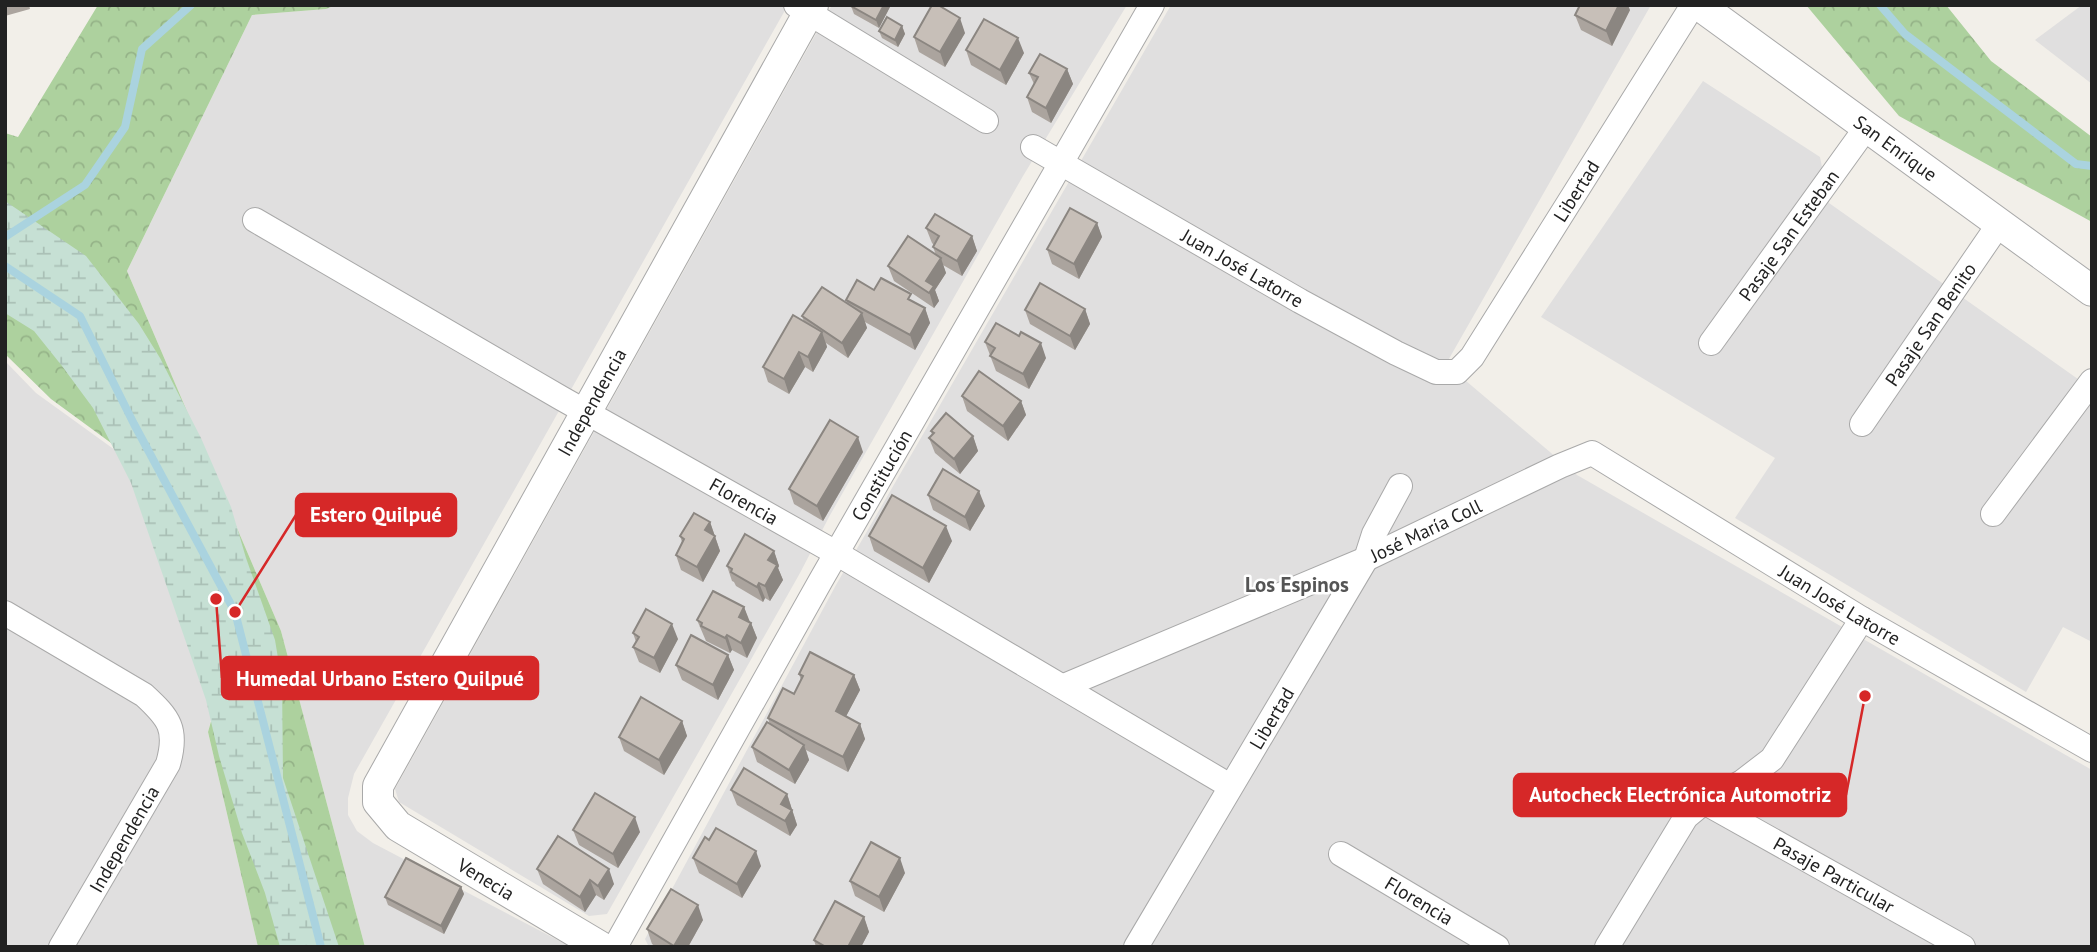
<svg xmlns="http://www.w3.org/2000/svg" width="2097" height="952" viewBox="0 0 2097 952" font-family="'PT Sans',sans-serif">
  <defs>
    <pattern id="forest-crowns" width="20" height="18" patternUnits="userSpaceOnUse" patternTransform="scale(1.75)"><rect width="20" height="18" fill="#add19e"/><path d="M2 6a3 3 0 1 1 6 0M12 15a3 3 0 1 1 6 0" fill="none" stroke="#95b388"/></pattern>
    <pattern id="wetland-marsh" width="20" height="14" patternUnits="userSpaceOnUse" patternTransform="scale(1.75)"><rect width="20" height="14" fill="#c6e0d4"/><path d="M1 5h8M5 5V1M11 12h8M15 12V8" fill="none" stroke="#aac0b6"/></pattern>
  </defs>
  <rect width="100%" height="100%" fill="#f2efe9"/>
  <g fill="#e0dfdf">
    <path d="M336 5H788L354 774 348 798V815L357 831 373 843 571 947H365L281 631 127 271 252 15 326 9Z"/>
    <path d="M832 5H1127L1023 176 829 517 800 573 607 914 589 916 399 802 395 789Z"/>
    <path d="M1171 5H1651L1446 364 1577 475 2092 770V947H649L645 939 836 585Z"/>
    <path d="M2082 5H2092V84L2035 40Z"/>
    <path d="M1703 81 1820 157 1829 203 2092 389V642L2063 627 2026 692 1735 518 1775 458 1541 317Z"/>
    <path d="M5 361 36 393 151 476 228 653 208 732 258 947H5Z"/>
  </g>
  <g fill="url(#forest-crowns)">
    <path d="M98 5H336L326 9 252 15 127 271 281 631 365 947H258L208 732 232 646 152 473 51 399 5 354V133L18 137Z"/>
    <path d="M1806 5H1946L1991 61 2092 137V222L1899 116Z"/>
  </g>
  <path fill="url(#wetland-marsh)" d="M5 201 86 256 139 324 160 358 201 438 231 507 246 558 275 640 282 682 283 778 339 947H280L265 893 242 833 219 756 206 700 131 483 93 408 62 366 34 331 5 313Z"/>
  <g fill="none" stroke-linecap="round" stroke-linejoin="round">
    <g stroke="#aad3df" stroke-width="8">
      <path d="M1880 5 1905 34 2076 164 2092 166"/>
      <path d="M5 237 85 185 125 127 142 49 191 5"/>
      <path d="M5 266 80 316 134 424 235 612 321 947"/>
    </g>
    <defs>
      <g id="minor">
        <path d="M796 5 986 121"/>
        <path id="s1" d="M1033 147 1300 301 1396 353 1436 372H1457L1472 357 1693 5"/>
        <path id="s2" d="M255 220 561 398 836 553 1230 786"/>
        <path id="s3" d="M1711 343 1866 128"/>
        <path id="s4" d="M1862 424 1999 224"/>
        <path d="M1993 514 2092 381"/>
        <path d="M5 613 144 695C169 718 178 729 168 764L61 947"/>
        <path id="s5" d="M1064 686 1366 559 1560 466 1592 453 1862 619 2092 750"/>
        <path id="s6" d="M1704 802 1963 947"/>
        <path id="s7" d="M1341 854 1497 947"/>
        <path id="s8" d="M615 947 821 580 1152 5"/>
        <path id="s9" d="M1136 947 1366 559 1374 534 1400 486"/>
        <path d="M1607 947 1686 817 1704 802 1742 782 1772 759 1862 619"/>
      </g>
      <g id="tertiary">
        <path id="s10" d="M1699 5 2092 291"/>
        <path id="s11" d="M601 947 398 826 378 802V786L813 5"/>
      </g>
    </defs>
    <use href="#minor" stroke="#a9a9a9" stroke-width="26"/>
    <use href="#tertiary" stroke="#a9a9a9" stroke-width="32"/>
    <use href="#minor" stroke="#fff" stroke-width="24"/>
    <use href="#tertiary" stroke="#fff" stroke-width="30"/>
  </g>
  <g fill="#aba49e">
    <path d="M5 5H29L30 9 5 16Z"/>
    <path d="M891 5 879 28 854 14 851 6Z"/>
    <path d="M1630 10 1612 46 1581 30 1575 15Z"/>
    <path d="M902 26 905 34 898 47 882 38 879 31Z"/>
    <path d="M965 33 945 67 919 52 914 37Z"/>
    <path d="M966 50 1024 53 1006 85 971 65Z"/>
    <path d="M1067 69 1073 84 1051 123 1032 112 1027 97 1034 84 1029 73Z"/>
    <path d="M1097 223 1102 237 1079 279 1052 264 1047 249Z"/>
    <path d="M926 228 972 236 977 251 962 276 943 265 946 273 935 290 939 301 934 308 894 281 888 266 936 255 933 247 934 245 932 243Z"/>
    <path d="M874 290 913 302 925 308 930 323 915 350 865 322 867 328 848 358 826 343 827 347 813 372 805 367 789 394 768 382 763 367 804 322 802 316 847 303 846 300Z"/>
    <path d="M1085 309 1090 324 1075 350 1030 324 1025 310Z"/>
    <path d="M985 342 1046 358 1029 389 996 371Z"/>
    <path d="M962 396 1021 401 1026 415 1008 441 967 411Z"/>
    <path d="M931 431 973 436 978 451 960 474 935 453 929 438 932 435Z"/>
    <path d="M863 452 823 521 794 504 789 489Z"/>
    <path d="M928 495 985 506 970 531 933 510Z"/>
    <path d="M710 522 720 551 703 582 681 570 676 555 682 542 680 536Z"/>
    <path d="M869 536 952 541 929 583 874 551Z"/>
    <path d="M774 551 779 566 778 568 783 580 770 601 765 598 763 602 736 586 734 582 732 581 727 566Z"/>
    <path d="M744 607 749 622 751 623 757 638 747 658 732 650 730 653 706 641 697 620Z"/>
    <path d="M633 633 678 639 660 673 639 662 633 647 636 642Z"/>
    <path d="M728 655 734 670 718 700 682 680 676 665Z"/>
    <path d="M799 674 854 675 860 690 846 716 860 724 865 739 848 772 806 750 809 760 795 784 757 762 752 747 770 725 768 718 794 694 801 680Z"/>
    <path d="M682 721 687 736 664 775 624 751 619 737Z"/>
    <path d="M731 790 787 794 797 825 790 836 737 805Z"/>
    <path d="M573 830 640 832 618 868 579 845Z"/>
    <path d="M693 858 761 866 742 898 699 873Z"/>
    <path d="M537 869 614 884 604 900 596 895 585 912 543 884Z"/>
    <path d="M905 873 884 912 855 896 850 881Z"/>
    <path d="M461 887 464 894 444 934 388 905 385 897Z"/>
    <path d="M864 917 869 932 861 947H816L814 940Z"/>
    <path d="M703 920 688 947H656L652 944 647 929Z"/>
  </g>
  <g fill="#8b8681">
    <path d="M884 5H891L879 28 876 20Z"/>
    <path d="M1619 5H1628L1630 10 1612 46 1606 31Z"/>
    <path d="M960 18 965 33 945 67 940 52Z"/>
    <path d="M902 26 905 34 898 47 895 40Z"/>
    <path d="M1018 38 1024 53 1006 85 1000 70Z"/>
    <path d="M1067 69 1073 84 1051 123 1046 108Z"/>
    <path d="M1097 223 1102 237 1079 279 1074 264Z"/>
    <path d="M972 236 977 251 962 276 957 261Z"/>
    <path d="M941 258 946 273 935 290 939 301 934 308 926 281Z"/>
    <path d="M925 308 930 323 915 350 910 335Z"/>
    <path d="M1085 309 1090 324 1075 350 1070 336Z"/>
    <path d="M862 313 867 328 848 358 842 343Z"/>
    <path d="M822 332 827 347 813 372 808 357Z"/>
    <path d="M1041 343 1046 358 1029 389 1023 374Z"/>
    <path d="M799 352 805 367 789 394 784 379Z"/>
    <path d="M1021 401 1026 415 1008 441 1003 426Z"/>
    <path d="M973 436 978 451 960 474 954 459Z"/>
    <path d="M858 437 863 452 823 521 817 506Z"/>
    <path d="M979 491 985 506 970 531 965 517Z"/>
    <path d="M710 522 720 551 703 582 697 567 705 530Z"/>
    <path d="M946 526 952 541 929 583 923 568Z"/>
    <path d="M774 551 779 566 778 568 783 580 770 601 765 586 768 560Z"/>
    <path d="M759 583 765 598 763 602 757 587Z"/>
    <path d="M744 607 750 622 744 632 739 617Z"/>
    <path d="M751 623 757 638 747 658 741 643Z"/>
    <path d="M672 624 678 639 660 673 654 658Z"/>
    <path d="M727 635 732 650 730 653 725 638Z"/>
    <path d="M728 655 734 670 718 700 713 685Z"/>
    <path d="M854 675 860 690 841 726 836 711Z"/>
    <path d="M682 721 687 736 664 775 659 760Z"/>
    <path d="M860 724 865 739 848 772 843 757Z"/>
    <path d="M804 745 809 760 795 784 789 770Z"/>
    <path d="M787 794 797 825 790 836 785 821 781 804Z"/>
    <path d="M635 817 640 832 618 868 613 854Z"/>
    <path d="M756 851 761 866 742 898 737 884Z"/>
    <path d="M900 858 905 873 884 912 879 897Z"/>
    <path d="M609 869 614 884 604 900 598 886Z"/>
    <path d="M590 880 596 895 585 912 580 897Z"/>
    <path d="M461 887 464 894 444 934 441 926Z"/>
    <path d="M698 905 703 920 688 947H674Z"/>
    <path d="M864 917 869 932 861 947H848Z"/>
  </g>
  <g fill="#c7bfb8" stroke="#8b8681" stroke-width="2">
    <path d="M852 5H884L876 20 851 6Z"/>
    <path d="M932 5H938L960 18 940 52 914 37Z"/>
    <path d="M1580 5H1619L1606 31 1575 15Z"/>
    <path d="M887 17 902 26 895 40 879 31Z"/>
    <path d="M984 19 1018 38 1000 70 966 50Z"/>
    <path d="M1040 54 1067 69 1046 108 1027 97 1038 77 1029 73Z"/>
    <path d="M1070 208 1097 223 1074 264 1047 249Z"/>
    <path d="M935 214 972 236 957 261 933 247 939 236 926 228Z"/>
    <path d="M908 236 941 258 926 281 934 286 929 293 888 266Z"/>
    <path d="M881 278 911 294 908 299 925 308 910 335 846 300 857 280 874 290Z"/>
    <path d="M1040 283 1085 309 1070 336 1025 310Z"/>
    <path d="M822 287 862 313 842 343 802 316Z"/>
    <path d="M793 315 822 332 808 357 799 352 784 379 763 367Z"/>
    <path d="M996 323 1019 336 1021 332 1041 343 1023 374 990 356 995 348 985 342Z"/>
    <path d="M979 371 1021 401 1003 426 962 396Z"/>
    <path d="M946 413 973 436 954 459 929 438 934 433 931 431Z"/>
    <path d="M830 420 858 437 817 506 789 489Z"/>
    <path d="M943 469 979 491 965 517 928 495Z"/>
    <path d="M892 495 946 526 923 568 869 536Z"/>
    <path d="M694 513 710 522 705 530 715 536 697 567 676 555 684 539 680 536Z"/>
    <path d="M745 534 774 551 768 560 777 565 765 586 759 583 757 587 731 572 732 569 727 566Z"/>
    <path d="M713 591 744 607 739 617 751 623 741 643 727 635 725 638 701 626 702 623 697 620Z"/>
    <path d="M646 609 672 624 654 658 633 647 639 637 633 633Z"/>
    <path d="M691 635 728 655 713 685 676 665Z"/>
    <path d="M810 652 854 675 836 711 860 724 843 757 768 718 783 688 794 694 803 676 799 674Z"/>
    <path d="M641 697 682 721 659 760 619 737Z"/>
    <path d="M767 722 804 745 789 770 752 747Z"/>
    <path d="M744 768 787 794 781 804 792 810 785 821 731 790Z"/>
    <path d="M595 793 635 817 613 854 573 830Z"/>
    <path d="M716 828 756 851 737 884 693 858 705 837 709 840Z"/>
    <path d="M558 836 609 869 598 886 590 880 580 897 537 869Z"/>
    <path d="M871 842 900 858 879 897 850 881Z"/>
    <path d="M406 858 461 887 441 926 385 897Z"/>
    <path d="M671 889 698 905 674 946 647 929Z"/>
    <path d="M835 901 864 917 848 947H826L814 940Z"/>
  </g>
  <g text-anchor="middle" stroke-width="5" stroke-linejoin="round" paint-order="stroke">
    <g font-size="19" fill="#222" stroke="#fff">
      <text dy="7" stroke="none"><textPath href="#s10" startOffset="243">San Enrique</textPath></text>
      <text dy="7" stroke="none"><textPath href="#s1" startOffset="700">Libertad</textPath></text>
      <text dy="7" stroke="none"><textPath href="#s3" startOffset="133">Pasaje San Esteban</textPath></text>
      <text dy="7" stroke="none"><textPath href="#s1" startOffset="242">Juan José Latorre</textPath></text>
      <text dy="7" stroke="none"><textPath href="#s4" startOffset="121">Pasaje San Benito</textPath></text>
      <text dy="7" stroke="none"><textPath href="#s11" startOffset="723">Independencia</textPath></text>
      <text dy="7" stroke="none"><textPath href="#s8" startOffset="542">Constitución</textPath></text>
      <text dy="7" stroke="none"><textPath href="#s2" startOffset="564">Florencia</textPath></text>
      <text dy="7" stroke="none"><textPath href="#s5" startOffset="394">José María Coll</textPath></text>
      <text dy="7" stroke="none"><textPath href="#s5" startOffset="868">Juan José Latorre</textPath></text>
      <text dy="7" stroke="none"><textPath href="#s9" startOffset="266">Libertad</textPath></text>
      <text transform="translate(124 839) rotate(-60)" y="7">Independencia</text>
      <text dy="7" stroke="none"><textPath href="#s6" startOffset="149">Pasaje Particular</textPath></text>
      <text transform="translate(486 879) rotate(31)" y="7">Venecia</text>
      <text dy="7" stroke="none"><textPath href="#s7" startOffset="91">Florencia</textPath></text>
    </g>
    <g font-size="21" font-weight="bold" fill="#555" stroke="#fff">
      <text x="1297" y="592">Los Espinos</text>
    </g>
  </g>
  <path fill="none" stroke="#d62828" stroke-width="2.5" d="M235 612L296 515M216 599L222 678M1865 696L1846 795"/>
  <g fill="#d62828" stroke="#fff" stroke-width="2.5">
    <circle cx="235" cy="612" r="7"/>
    <circle cx="216" cy="599" r="7"/>
    <circle cx="1865" cy="696" r="7"/>
  </g>
  <g fill="#d62828" stroke="#d62828" stroke-width="2.5">
    <rect x="296" y="494" width="160" height="42" rx="7"/>
    <rect x="222" y="657" width="316" height="42" rx="7"/>
    <rect x="1514" y="774" width="332" height="42" rx="7"/>
  </g>
  <g font-size="21" text-anchor="middle" font-weight="bold" fill="#fff">
    <text x="376" y="522">Estero Quilpué</text>
    <text x="380" y="686">Humedal Urbano Estero Quilpué</text>
    <text x="1680" y="802">Autocheck Electrónica Automotriz</text>
  </g>
  <rect width="2097" height="952" fill="none" stroke="#222222" stroke-width="14"/>
</svg>
